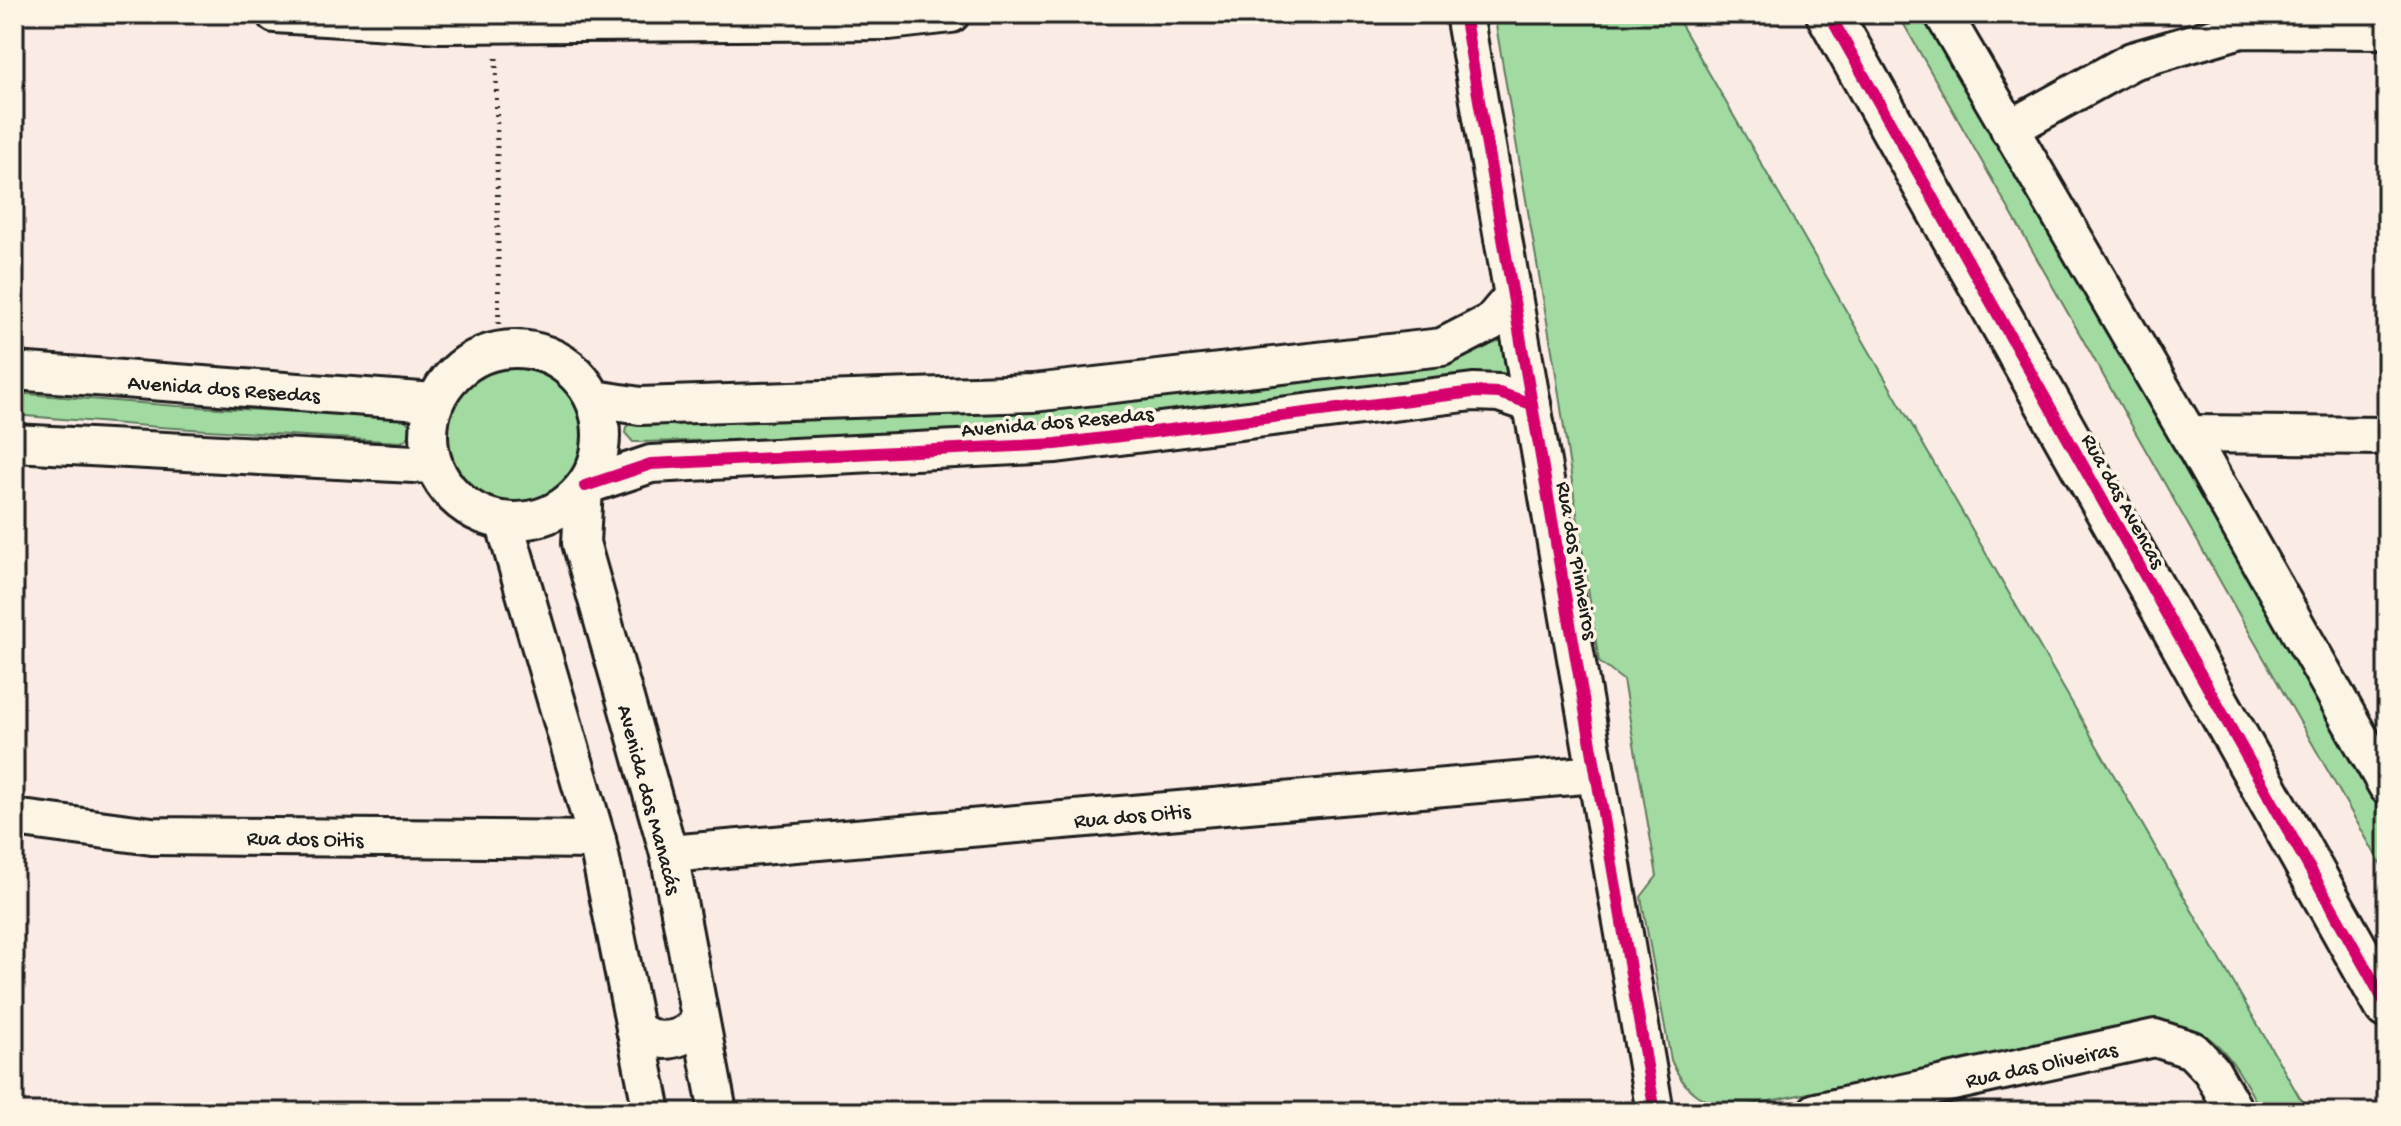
<svg xmlns="http://www.w3.org/2000/svg" width="2401" height="1126" viewBox="0 0 2401 1126" font-family="'Gochi Hand',sans-serif">
  <rect width="100%" height="100%" fill="#fbebe5"/>
  <filter id="ink" filterUnits="userSpaceOnUse"><feTurbulence type="fractalNoise" baseFrequency=".0125" numOctaves="2"/><feDisplacementMap in="SourceGraphic" scale="16" xChannelSelector="R" yChannelSelector="G"/><feConvolveMatrix kernelMatrix="1 2 1 2 8 2 1 2 1" color-interpolation-filters="sRGB"/></filter>
  <g filter="url(#ink)">
    <g fill="#a1dba1" stroke="#5e7c5e" stroke-width="2">
      <path d="M1494 14H1675L2308 1112H2262C2235 1066 2220 1025 2159 1022L1740 1107C1704 1106 1685 1093 1671 1060L1641 897 1657 876 1623 680 1599 662 1555 368Z"/>
      <path d="M1898 14H1927L2387 821V875Z"/>
      <path d="M1498 338 1505 340 1513 377 1055 426 824 438 638 442H633L625 433 626 427 634 420Z"/>
      <circle cx="515" cy="435" r="67"/>
      <path d="M14 393 177 406 402 417 411 426C411 435 409 438 401 442L159 427 14 415Z"/>
    </g>
    <g fill="none" stroke-linecap="round" stroke-linejoin="round">
      <defs>
        <g id="minor">
          <path d="M275 14 440 24 889 21 951 14"/>
          <path d="M1464 14 1655 1112"/>
          <path d="M1943 14 2188 434 2387 786"/>
          <path d="M2009 129 2132 61 2241 29 2387 30"/>
          <circle cx="515" cy="435" r="86"/>
          <path d="M14 371 434 402"/>
          <path d="M595 399 640 406 1033 393 1442 347 1491 322 1513 296"/>
          <path d="M2188 434 2387 436"/>
          <path d="M14 443 433 465"/>
          <path d="M585 486 651 464 1056 444 1473 392 1499 393 1532 404"/>
          <path d="M584 488 581 543 669 854 718 1112"/>
          <path d="M504 521 597 840 652 1112"/>
          <path d="M14 818 152 836 597 840"/>
          <path d="M669 854 1596 774"/>
          <path d="M635 1029C658 1046 682 1043 700 1021"/>
          <path d="M1816 1112 2155 1038 2192 1050 2211 1070 2235 1112"/>
        </g>
        <path id="tertiary" d="M1829 14 2387 1006"/>
      </defs>
      <use href="#minor" stroke="#1c1c1c" stroke-width="42"/>
      <use href="#tertiary" stroke="#1c1c1c" stroke-width="50"/>
      <path stroke="#1c1c1c" stroke-width="5" stroke-dasharray="2 6" stroke-linecap="butt" d="M496 58 499 349"/>
      <use href="#minor" stroke="#fcf5e5" stroke-width="36"/>
      <use href="#tertiary" stroke="#fcf5e5" stroke-width="44"/>
      <defs>
        <g id="cycleway">
          <path d="M1464 14 1655 1112"/>
          <path d="M1829 14 2387 1006"/>
          <path d="M585 486 651 464 1056 444 1473 392 1499 393 1532 404"/>
        </g>
      </defs>
      <use href="#cycleway" stroke="#fcf5e5" stroke-width="17"/>
      <use href="#cycleway" stroke="#d6006c" stroke-width="12"/>
    </g>
  </g>
  <g text-anchor="middle" stroke-width="7" stroke-linejoin="round" paint-order="stroke">
    <g font-size="22" fill="#1c1c1c" stroke="#fcf5e5">
      <text transform="translate(224 387) rotate(4)" y="8">Avenida dos Resedas</text>
      <text transform="translate(1057 420) rotate(-5)" y="8">Avenida dos Resedas</text>
      <text transform="translate(2125 500) rotate(61)" y="8">Rua das Avencas</text>
      <text transform="translate(1579 560) rotate(80)" y="8">Rua dos Pinheiros</text>
      <text transform="translate(651 799) rotate(75)" y="8">Avenida dos Manacás</text>
      <text transform="translate(1132 814) rotate(-5)" y="8">Rua dos Oitis</text>
      <text transform="translate(305 837) rotate(1)" y="8">Rua dos Oitis</text>
      <text transform="translate(2041 1063) rotate(-12)" y="8">Rua das Oliveiras</text>
    </g>
  </g>
  <rect width="2401" height="1126" fill="none" stroke="#fcf5e5" stroke-width="48"/>
  <rect x="24" y="24" width="2353" height="1078" fill="none" stroke="#1c1c1c" stroke-width="3" filter="url(#ink)"/>
</svg>
